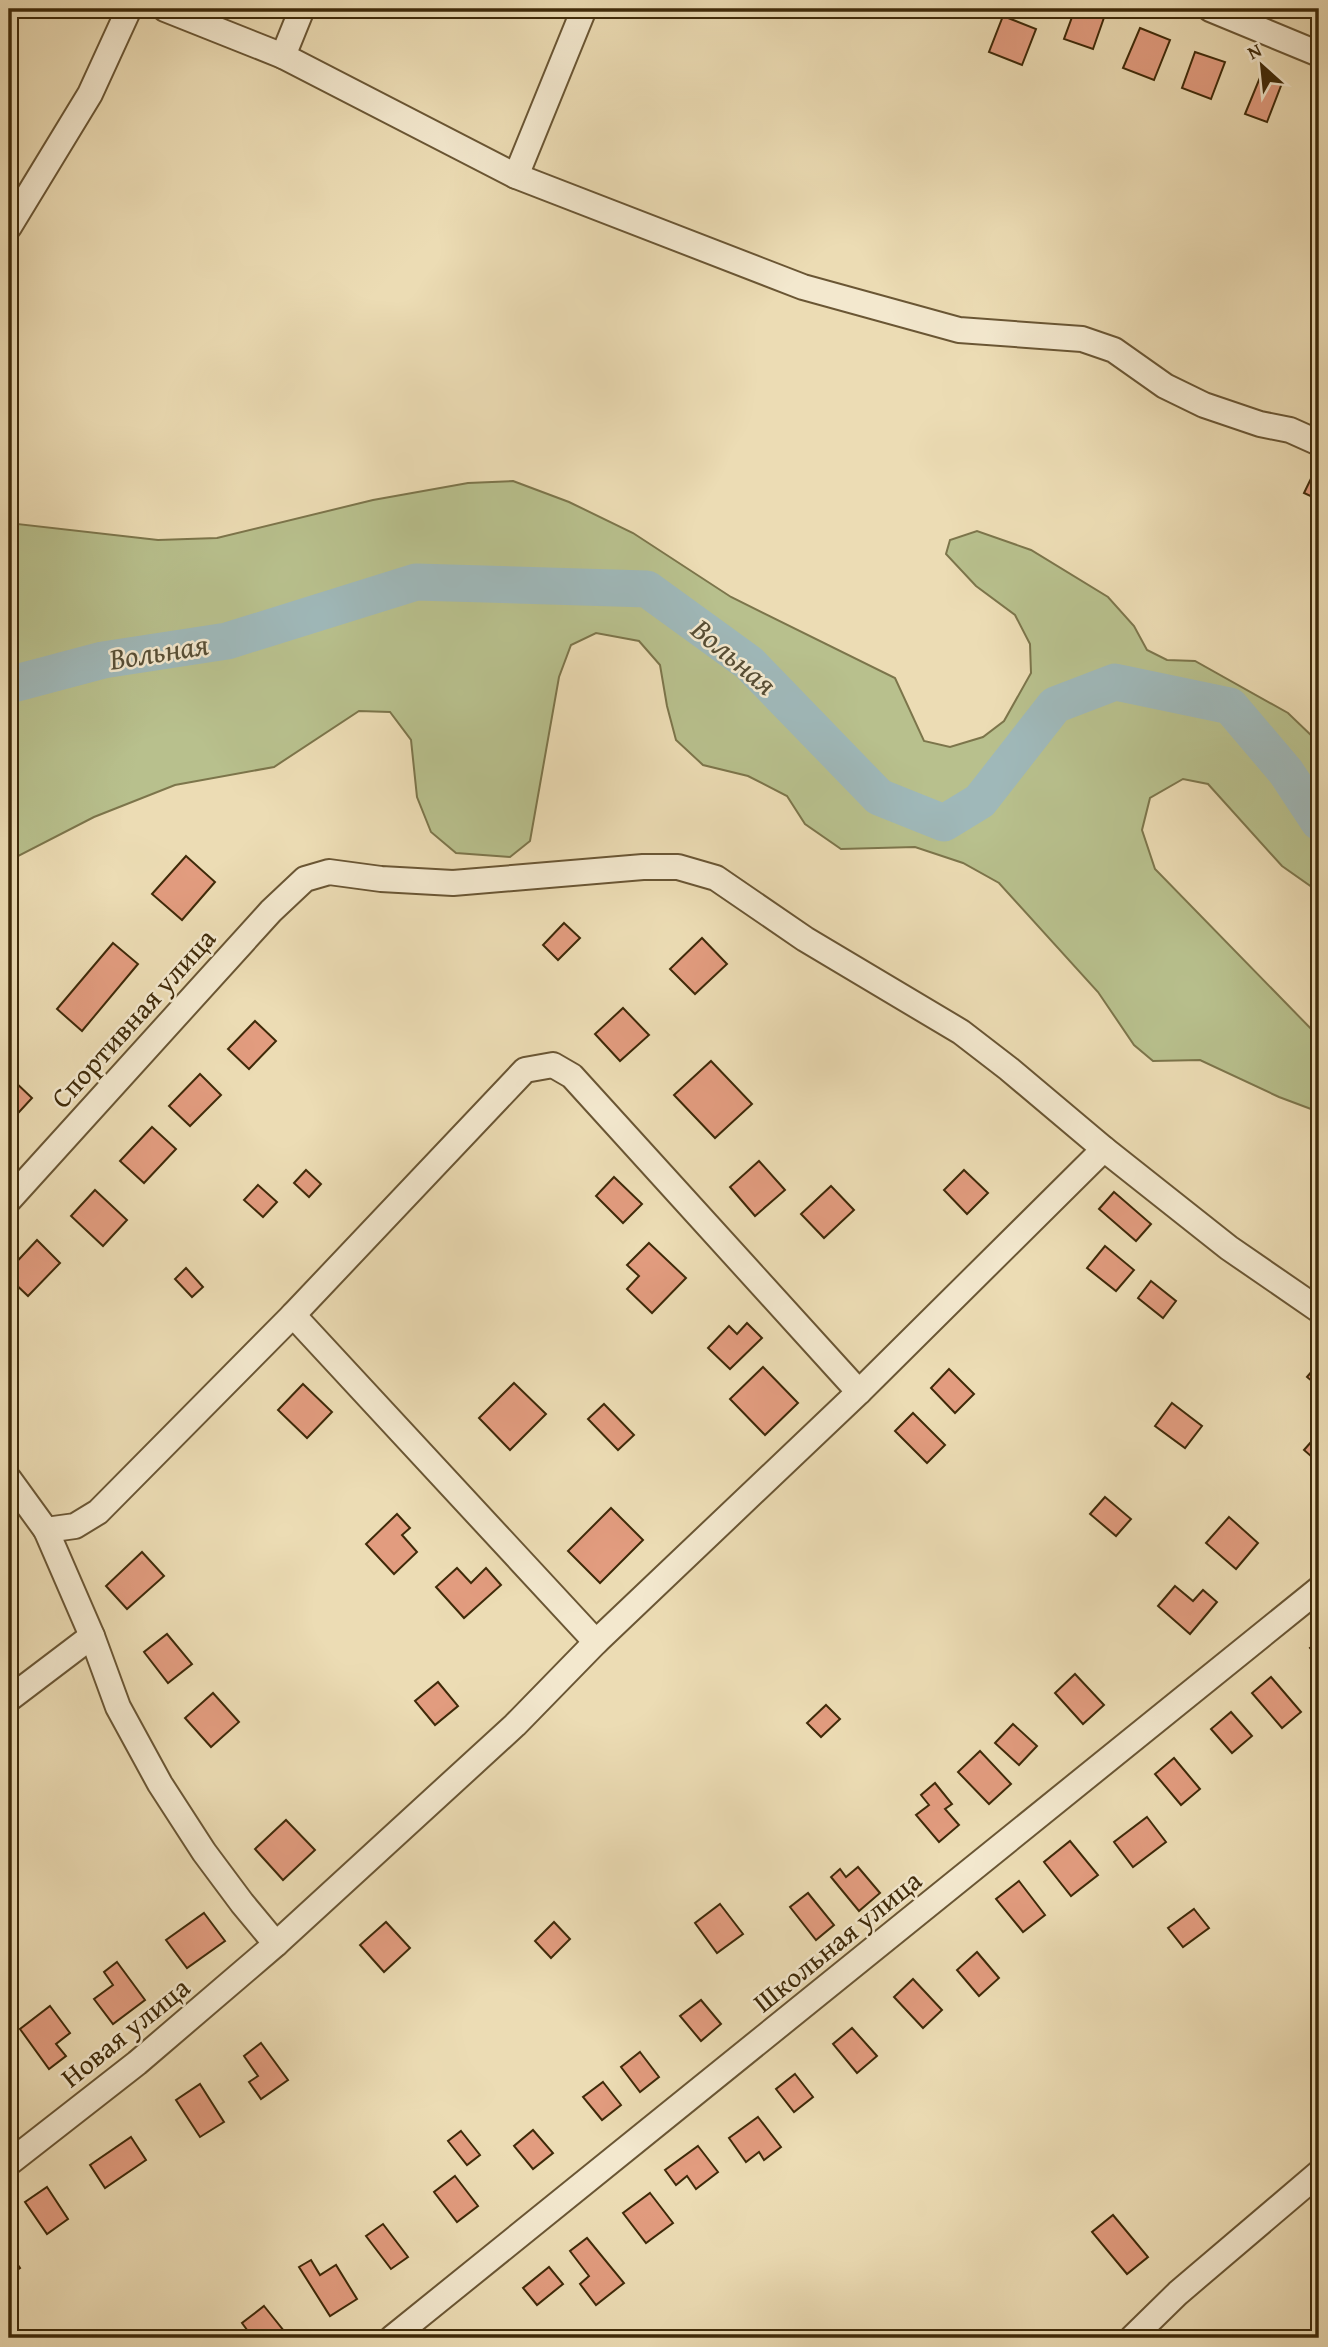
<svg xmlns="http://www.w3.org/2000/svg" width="1328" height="2347" viewBox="0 0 1328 2347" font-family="'Gentium Book Plus',serif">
  <rect width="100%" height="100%" fill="#ecdcb4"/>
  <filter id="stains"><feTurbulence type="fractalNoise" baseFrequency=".00286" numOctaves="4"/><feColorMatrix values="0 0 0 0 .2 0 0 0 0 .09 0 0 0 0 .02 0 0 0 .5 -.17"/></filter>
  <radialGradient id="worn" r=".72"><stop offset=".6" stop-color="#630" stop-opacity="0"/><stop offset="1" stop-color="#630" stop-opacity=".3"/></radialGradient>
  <path fill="#b8c08d" stroke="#7c754b" stroke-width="2" d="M513 481 569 502 633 533 731 597 895 678 924 741 950 747 983 737 1004 721 1031 673 1030 644 1015 615 976 586 946 554 950 540 977 531 1031 550 1108 597 1134 626 1147 650 1167 660 1195 661 1288 713 1315 739H1319V892L1282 866 1208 784 1183 779 1150 798 1142 830 1155 869 1319 1037V1112L1279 1097 1200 1060 1153 1061 1134 1045 1098 992 999 883 963 863 915 847 841 849 805 824 787 796 748 776 703 765 676 740 667 706 660 665 639 641 596 633 571 645 559 677 530 841 510 857 456 853 431 832 417 797 411 740 390 712 359 711 274 767 175 785 94 817 16 857 9 863V523L158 540 217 538 373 500 468 483Z"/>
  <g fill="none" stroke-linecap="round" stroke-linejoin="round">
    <path stroke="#9fb8b9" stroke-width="37" d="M9 685 103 660 227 641 416 582 647 589 749 663 879 797 944 823 980 801 1055 705 1115 682 1230 706 1286 772 1319 822"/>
  </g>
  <g fill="#e29c7f" stroke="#3f2a09" stroke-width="2">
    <path d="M1075 9H1097L1106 12 1093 49 1064 39Z"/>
    <path d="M1003 16 1036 29 1022 65 989 52Z"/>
    <path d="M1140 28 1170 40 1154 80 1123 68Z"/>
    <path d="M1195 52 1225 62 1211 99 1182 88Z"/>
    <path d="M1261 75 1282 83 1267 122 1245 114Z"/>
    <path d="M1319 462V500L1304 493Z"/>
    <path d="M186 856 215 882 182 920 152 894Z"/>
    <path d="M564 923 580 938 558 960 543 945Z"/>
    <path d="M702 938 727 964 695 994 670 969Z"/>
    <path d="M113 943 138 964 82 1031 57 1009Z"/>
    <path d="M623 1008 649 1035 620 1061 595 1034Z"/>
    <path d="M255 1021 276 1041 249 1069 228 1049Z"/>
    <path d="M711 1061 752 1104 715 1138 674 1095Z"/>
    <path d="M200 1074 221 1095 190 1126 169 1106Z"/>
    <path d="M12 1079 32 1098 9 1123V1082Z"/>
    <path d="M152 1127 176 1149 144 1183 120 1161Z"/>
    <path d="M759 1161 785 1190 755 1216 730 1187Z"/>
    <path d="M306 1170 321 1184 309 1197 294 1183Z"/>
    <path d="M964 1170 988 1193 967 1214 944 1190Z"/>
    <path d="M614 1177 642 1204 623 1223 596 1196Z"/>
    <path d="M258 1185 277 1202 263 1217 244 1200Z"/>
    <path d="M831 1186 854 1210 824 1238 801 1214Z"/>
    <path d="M95 1190 127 1220 103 1246 71 1216Z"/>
    <path d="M1114 1192 1151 1224 1136 1241 1099 1209Z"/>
    <path d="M37 1240 60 1263 28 1296 9 1278V1270Z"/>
    <path d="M649 1243 686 1278 652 1313 627 1289 639 1276 627 1265Z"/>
    <path d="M1105 1246 1134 1270 1116 1291 1087 1268Z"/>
    <path d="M186 1268 203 1287 192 1297 175 1279Z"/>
    <path d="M1151 1281 1176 1301 1163 1318 1138 1298Z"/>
    <path d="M747 1323 762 1338 730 1369 708 1348 729 1326 737 1334Z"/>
    <path d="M1319 1363V1387L1307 1377Z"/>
    <path d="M763 1367 798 1403 765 1435 730 1399Z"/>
    <path d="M949 1369 974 1394 955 1413 931 1388Z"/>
    <path d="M514 1383 546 1414 510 1450 479 1418Z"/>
    <path d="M303 1384 332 1412 307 1438 278 1410Z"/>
    <path d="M1172 1403 1202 1426 1185 1448 1155 1426Z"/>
    <path d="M604 1404 634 1435 618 1450 588 1419Z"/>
    <path d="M913 1413 945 1445 927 1463 895 1431Z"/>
    <path d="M1319 1433V1463L1304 1450Z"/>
    <path d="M1105 1497 1131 1519 1116 1536 1090 1514Z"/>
    <path d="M611 1508 643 1540 600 1583 568 1551Z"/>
    <path d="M397 1514 410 1528 402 1535 417 1552 394 1574 366 1544Z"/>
    <path d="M1229 1517 1258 1543 1236 1569 1206 1543Z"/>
    <path d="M142 1552 164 1576 127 1609 106 1586Z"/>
    <path d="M457 1568 471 1583 486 1568 501 1585 464 1618 436 1587Z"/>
    <path d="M1175 1586 1193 1601 1203 1590 1217 1602 1190 1634 1158 1606Z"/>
    <path d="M167 1634 192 1664 168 1683 144 1652Z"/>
    <path d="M1319 1641V1659L1310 1648Z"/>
    <path d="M1075 1674 1104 1705 1083 1724 1055 1693Z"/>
    <path d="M1271 1677 1301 1712 1282 1728 1252 1693Z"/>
    <path d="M438 1682 458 1706 435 1725 415 1701Z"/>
    <path d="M213 1693 239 1722 211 1747 185 1718Z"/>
    <path d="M826 1705 840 1719 821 1737 807 1723Z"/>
    <path d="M1231 1712 1252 1736 1232 1753 1211 1729Z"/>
    <path d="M1013 1724 1037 1746 1019 1765 995 1743Z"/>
    <path d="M980 1751 1011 1784 989 1804 958 1772Z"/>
    <path d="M1174 1758 1200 1789 1181 1805 1155 1774Z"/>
    <path d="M935 1783 952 1804 945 1809 959 1825 939 1842 916 1815 929 1805 921 1795Z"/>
    <path d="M1147 1817 1166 1842 1133 1867 1114 1842Z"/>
    <path d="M286 1820 315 1850 283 1880 255 1849Z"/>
    <path d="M1070 1841 1098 1875 1071 1896 1044 1862Z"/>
    <path d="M858 1867 880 1893 859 1911 831 1877 840 1869 846 1877Z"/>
    <path d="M1019 1881 1045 1915 1023 1932 996 1899Z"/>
    <path d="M808 1893 834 1925 816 1940 790 1907Z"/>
    <path d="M720 1904 743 1934 717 1953 695 1923Z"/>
    <path d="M1194 1909 1209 1928 1183 1947 1168 1928Z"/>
    <path d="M204 1913 225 1941 187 1968 166 1940Z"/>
    <path d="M386 1922 410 1948 384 1972 360 1945Z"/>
    <path d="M554 1922 570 1939 551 1958 535 1941Z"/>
    <path d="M977 1952 999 1978 979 1996 957 1970Z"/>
    <path d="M117 1962 145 2000 113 2024 94 1999 113 1985 104 1972Z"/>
    <path d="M913 1979 942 2010 923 2028 894 1997Z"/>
    <path d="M701 2000 721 2024 701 2041 680 2016Z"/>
    <path d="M50 2006 70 2033 56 2044 66 2056 49 2069 20 2029Z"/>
    <path d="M852 2028 877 2056 857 2073 833 2044Z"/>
    <path d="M261 2043 288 2080 261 2099 249 2082 258 2076 244 2056Z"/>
    <path d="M640 2052 659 2077 640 2092 621 2067Z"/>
    <path d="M795 2074 813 2097 794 2112 776 2089Z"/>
    <path d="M603 2082 621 2105 602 2120 583 2097Z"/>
    <path d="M200 2084 224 2122 200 2137 176 2100Z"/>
    <path d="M758 2117 781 2147 764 2160 759 2152 746 2162 729 2138Z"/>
    <path d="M533 2130 553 2153 533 2169 514 2146Z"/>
    <path d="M461 2131 480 2155 467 2165 448 2141Z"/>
    <path d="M131 2137 146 2160 105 2188 90 2165Z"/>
    <path d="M698 2146 718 2172 696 2189 687 2176 676 2185 665 2170Z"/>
    <path d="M455 2176 478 2206 457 2222 434 2192Z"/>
    <path d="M47 2187 68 2219 47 2234 25 2202Z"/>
    <path d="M650 2193 673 2223 646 2243 623 2213Z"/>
    <path d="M1113 2215 1148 2257 1127 2274 1092 2232Z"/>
    <path d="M383 2224 408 2257 391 2269 366 2236Z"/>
    <path d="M587 2238 624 2283 596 2305 580 2284 589 2276 570 2251Z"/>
    <path d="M9 2252 20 2268 9 2276Z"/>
    <path d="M311 2260 320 2275 336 2265 357 2299 330 2316 299 2267Z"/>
    <path d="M549 2267 563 2284 537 2305 523 2288Z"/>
    <path d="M264 2306 284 2331 273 2338H253L242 2323Z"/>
  </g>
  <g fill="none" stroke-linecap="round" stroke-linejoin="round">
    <defs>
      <g id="minor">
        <path d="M165 9 283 56 516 176 803 287 959 330 1082 339 1114 350 1165 386 1204 405 1260 424 1290 430 1319 443"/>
        <path d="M1210 9 1319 54"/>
        <path d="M283 56 302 9"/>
        <path d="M516 176 584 9"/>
        <path d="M9 227 90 94 129 9"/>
        <path d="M9 1200 271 911 305 879 329 872 381 879 453 883 643 867H678L716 878 805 939 961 1032 1009 1069 1104 1149 1229 1248 1319 1310"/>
        <path d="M293 1315 596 1642"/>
        <path d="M9 1479 46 1530 92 1636 118 1707 160 1784 204 1852 242 1903 276 1944"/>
        <path d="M46 1530 75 1526 98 1512 293 1315 525 1070 553 1065 572 1076 859 1392"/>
        <path d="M9 1699 92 1636"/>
        <path d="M9 2163 137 2063 276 1944 515 1725 596 1642 859 1392 1104 1149"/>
        <path d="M392 2338 1319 1589"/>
        <path d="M1132 2338 1178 2293 1319 2173"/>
      </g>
    </defs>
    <use href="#minor" stroke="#6a5634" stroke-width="28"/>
    <use href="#minor" stroke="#f3e8ce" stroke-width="24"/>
  </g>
  <g text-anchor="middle" stroke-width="5" stroke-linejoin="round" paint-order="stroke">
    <g font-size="28" fill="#3f2a09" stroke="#f3e8ce">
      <text transform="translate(133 1018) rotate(-48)" y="10">Спортивная улица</text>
      <text transform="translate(837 1941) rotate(-39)" y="10">Школьная улица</text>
      <text transform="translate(125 2032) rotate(-39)" y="10">Новая улица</text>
    </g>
    <g font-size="30" font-style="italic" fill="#574e35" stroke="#f3e8ce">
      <text transform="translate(159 652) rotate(-9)" y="10">Вольная</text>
      <text transform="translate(734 657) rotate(40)" y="10">Вольная</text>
    </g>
  </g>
  <rect width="1328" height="2347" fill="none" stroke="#ecdcb4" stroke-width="35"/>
  <rect x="10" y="10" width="1307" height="2326" fill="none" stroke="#3f2a09" stroke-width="3.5"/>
  <rect x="18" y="18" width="1293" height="2312" fill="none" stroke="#3f2a09" stroke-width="2"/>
  <g transform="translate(1262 66) rotate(333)" stroke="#f3e8ce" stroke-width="5" paint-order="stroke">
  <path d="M0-5L12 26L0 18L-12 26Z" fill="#3f2a09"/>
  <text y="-10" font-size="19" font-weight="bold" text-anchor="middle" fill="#3f2a09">N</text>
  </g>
  <rect width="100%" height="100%" filter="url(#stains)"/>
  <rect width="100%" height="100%" fill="url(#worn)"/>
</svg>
